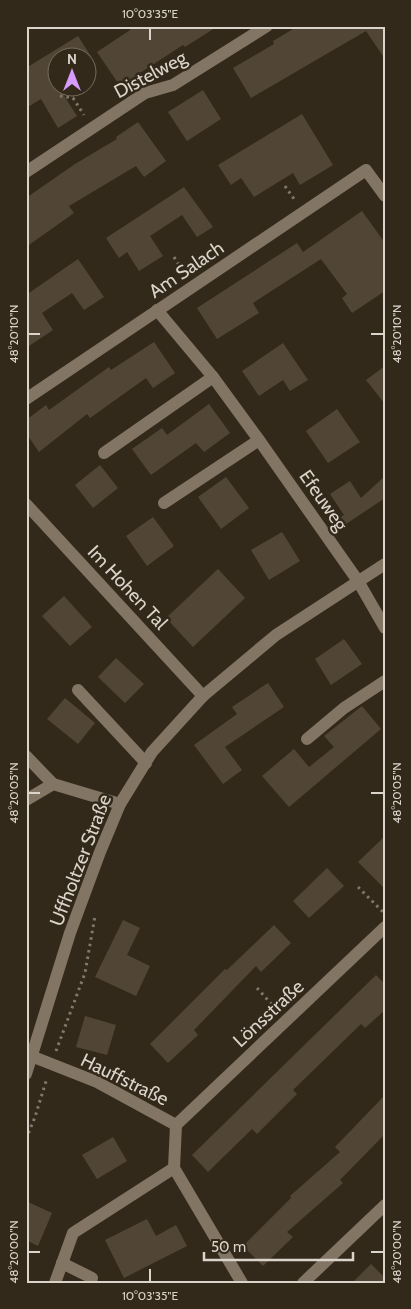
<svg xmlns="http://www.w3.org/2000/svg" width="411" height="1309" viewBox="0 0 411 1309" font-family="Cabin,sans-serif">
  <rect width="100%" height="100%" fill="#33291a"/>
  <g fill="#514636">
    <path d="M136 26H218L185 47 183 45 120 86 97 52Z"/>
    <path d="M298 26H385V59L366 31 251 98 233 68 274 44 273 41Z"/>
    <path d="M78 36 92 58H58V88H59L77 116 58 128 41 99 26 108V68Z"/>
    <path d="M203 90 221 119 187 141 168 112Z"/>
    <path d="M302 114 333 165 300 185 293 173 254 197 241 178 231 185 218 165Z"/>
    <path d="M138 122 166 161 144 177 136 166 69 206 74 213 26 247V198L75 164 117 139 116 137Z"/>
    <path d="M184 187 213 227 197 237 182 215 150 236 163 256 139 271 127 252 119 258 106 238Z"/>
    <path d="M362 211 385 243V291L352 313 342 298 347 294 321 259 253 303 259 313 217 339 197 308 297 243 303 252Z"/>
    <path d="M78 259 104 297 84 310 72 293 42 313 53 330 26 348V289L29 293Z"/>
    <path d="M154 342 175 373 153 388 146 378 90 418 87 414 39 452 26 433V420L46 405 49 410 109 367 111 370Z"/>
    <path d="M283 343 308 380 290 391 283 380 259 396 242 371Z"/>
    <path d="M385 366V404L366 380Z"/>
    <path d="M209 404 230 433 204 452 196 443 151 475 132 449 162 428 167 435Z"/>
    <path d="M337 409 360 442 328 463 306 431Z"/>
    <path d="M100 465 118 488 93 508 75 485Z"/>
    <path d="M385 476V498L346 524 341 517 344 515 330 494 350 481 361 498Z"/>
    <path d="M226 477 249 508 221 529 198 497Z"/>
    <path d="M153 517 174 546 147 566 126 536Z"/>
    <path d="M282 532 300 561 269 580 251 550Z"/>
    <path d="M218 569 245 598 193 647 166 618Z"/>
    <path d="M64 596 92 627 70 646 42 616Z"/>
    <path d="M344 639 362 664 331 685 315 659Z"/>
    <path d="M116 658 144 684 125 703 98 677Z"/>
    <path d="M268 683 284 707 225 747 242 770 223 784 194 745 237 714 232 707Z"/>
    <path d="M65 698 95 723 78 744 47 719Z"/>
    <path d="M362 706 381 729 289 807 262 776 294 749 309 767 334 747 324 736Z"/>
    <path d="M385 836V889L358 862Z"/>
    <path d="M327 868 344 886 309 918 293 901Z"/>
    <path d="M123 920 140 928 127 955 150 966 136 996 95 977Z"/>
    <path d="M274 925 291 943 261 972 256 966 194 1030 198 1035 168 1063 150 1044 225 969 227 970Z"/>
    <path d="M376 975 385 984V1010L365 1028 361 1024 293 1090 297 1094 257 1134 252 1129 208 1172 192 1155Z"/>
    <path d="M85 1016 116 1025 107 1055 76 1047Z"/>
    <path d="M385 1095V1134L340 1180 343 1183 287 1232 293 1237 263 1266 243 1246 291 1198 290 1196 340 1152 335 1147Z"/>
    <path d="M113 1137 127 1161 97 1179 82 1155Z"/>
    <path d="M26 1201 52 1213 38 1246 26 1240Z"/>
    <path d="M147 1219 156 1236 176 1225 187 1246 124 1278 105 1240Z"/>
    <path d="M371 1264 385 1278V1283H352Z"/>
  </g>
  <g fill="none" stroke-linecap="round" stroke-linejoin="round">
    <g stroke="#81786c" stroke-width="3" stroke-dasharray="2.5 4" stroke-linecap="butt">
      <path d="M60 96 73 98 84 115"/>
      <path d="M285 186 294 199"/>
      <path d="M174 257 184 273"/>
      <path d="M358 887 383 912"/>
      <path d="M257 988 276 1009"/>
      <path d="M56 1051 85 973 95 916"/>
      <path d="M26 1139 35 1117 47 1078"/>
    </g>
    <g stroke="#827564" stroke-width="12">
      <path d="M26 172 145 93 173 85 267 26"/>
      <path d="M157 310 213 377 259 440 358 581 385 628"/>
      <path d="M26 399 366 170 385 196"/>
      <path d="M104 453 213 377"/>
      <path d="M164 503 259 440"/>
      <path d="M26 504 203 696"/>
      <path d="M78 690 146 763"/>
      <path d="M307 739 344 708 385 681"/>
      <path d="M26 756 53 784 120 804"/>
      <path d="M26 800 53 784"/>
      <path d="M26 1054 97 1082 176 1125 174 1168 242 1283"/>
      <path d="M26 1074 70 933 100 852 120 804 152 752 203 696 276 635 385 564"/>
      <path d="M176 1125 385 927"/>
      <path d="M62 1263 92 1278"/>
      <path d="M55 1283 73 1233 174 1168"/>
      <path d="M303 1283 385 1205"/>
    </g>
  </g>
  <path fill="none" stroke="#dbd4ca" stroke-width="2" d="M150 28V40M28 334H40M371 334H384M28 793H40M371 793H384M28 1252H40M371 1252H384M150 1269V1282"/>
  <g text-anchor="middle" stroke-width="5" stroke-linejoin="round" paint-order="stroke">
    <g font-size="19" fill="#dbd4ca" stroke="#33291a">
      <text transform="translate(150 74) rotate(-28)" y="7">Distelweg</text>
      <text transform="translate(186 269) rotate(-34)" y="7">Am Salach</text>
      <text transform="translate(324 500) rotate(55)" y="7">Efeuweg</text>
      <text transform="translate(128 587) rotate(47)" y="7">Im Hohen Tal</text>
      <text transform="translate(80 860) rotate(-69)" y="7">Uffholtzer Straße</text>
      <text transform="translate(268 1013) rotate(-43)" y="7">Lönsstraße</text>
      <text transform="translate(125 1079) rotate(26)" y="7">Hauffstraße</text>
    </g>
  </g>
  <rect width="411" height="1309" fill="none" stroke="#33291a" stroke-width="55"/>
  <g transform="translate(72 72)"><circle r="24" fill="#33291a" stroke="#766d60"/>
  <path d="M0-4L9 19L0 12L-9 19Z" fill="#d59cfb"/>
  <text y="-8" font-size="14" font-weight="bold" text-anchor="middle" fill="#dbd4ca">N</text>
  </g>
  <path d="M204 1252v8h149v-8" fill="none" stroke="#dbd4ca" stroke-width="2.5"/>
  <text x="211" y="1252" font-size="15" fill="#dbd4ca" stroke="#33291a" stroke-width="4" paint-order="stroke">50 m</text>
  <rect x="28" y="28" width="356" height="1254" fill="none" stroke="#dbd4ca" stroke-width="2"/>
  <g font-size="12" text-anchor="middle" fill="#dbd4ca">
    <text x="150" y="18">10°03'35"E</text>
    <text transform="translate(14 334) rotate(-90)" y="4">48°20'10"N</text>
    <text transform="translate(397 334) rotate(-90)" y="4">48°20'10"N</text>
    <text transform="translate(14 793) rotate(-90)" y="4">48°20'05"N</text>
    <text transform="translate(397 793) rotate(-90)" y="4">48°20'05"N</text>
    <text transform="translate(14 1252) rotate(-90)" y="4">48°20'00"N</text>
    <text transform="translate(397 1252) rotate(-90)" y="4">48°20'00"N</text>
    <text x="150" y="1300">10°03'35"E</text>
  </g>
</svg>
